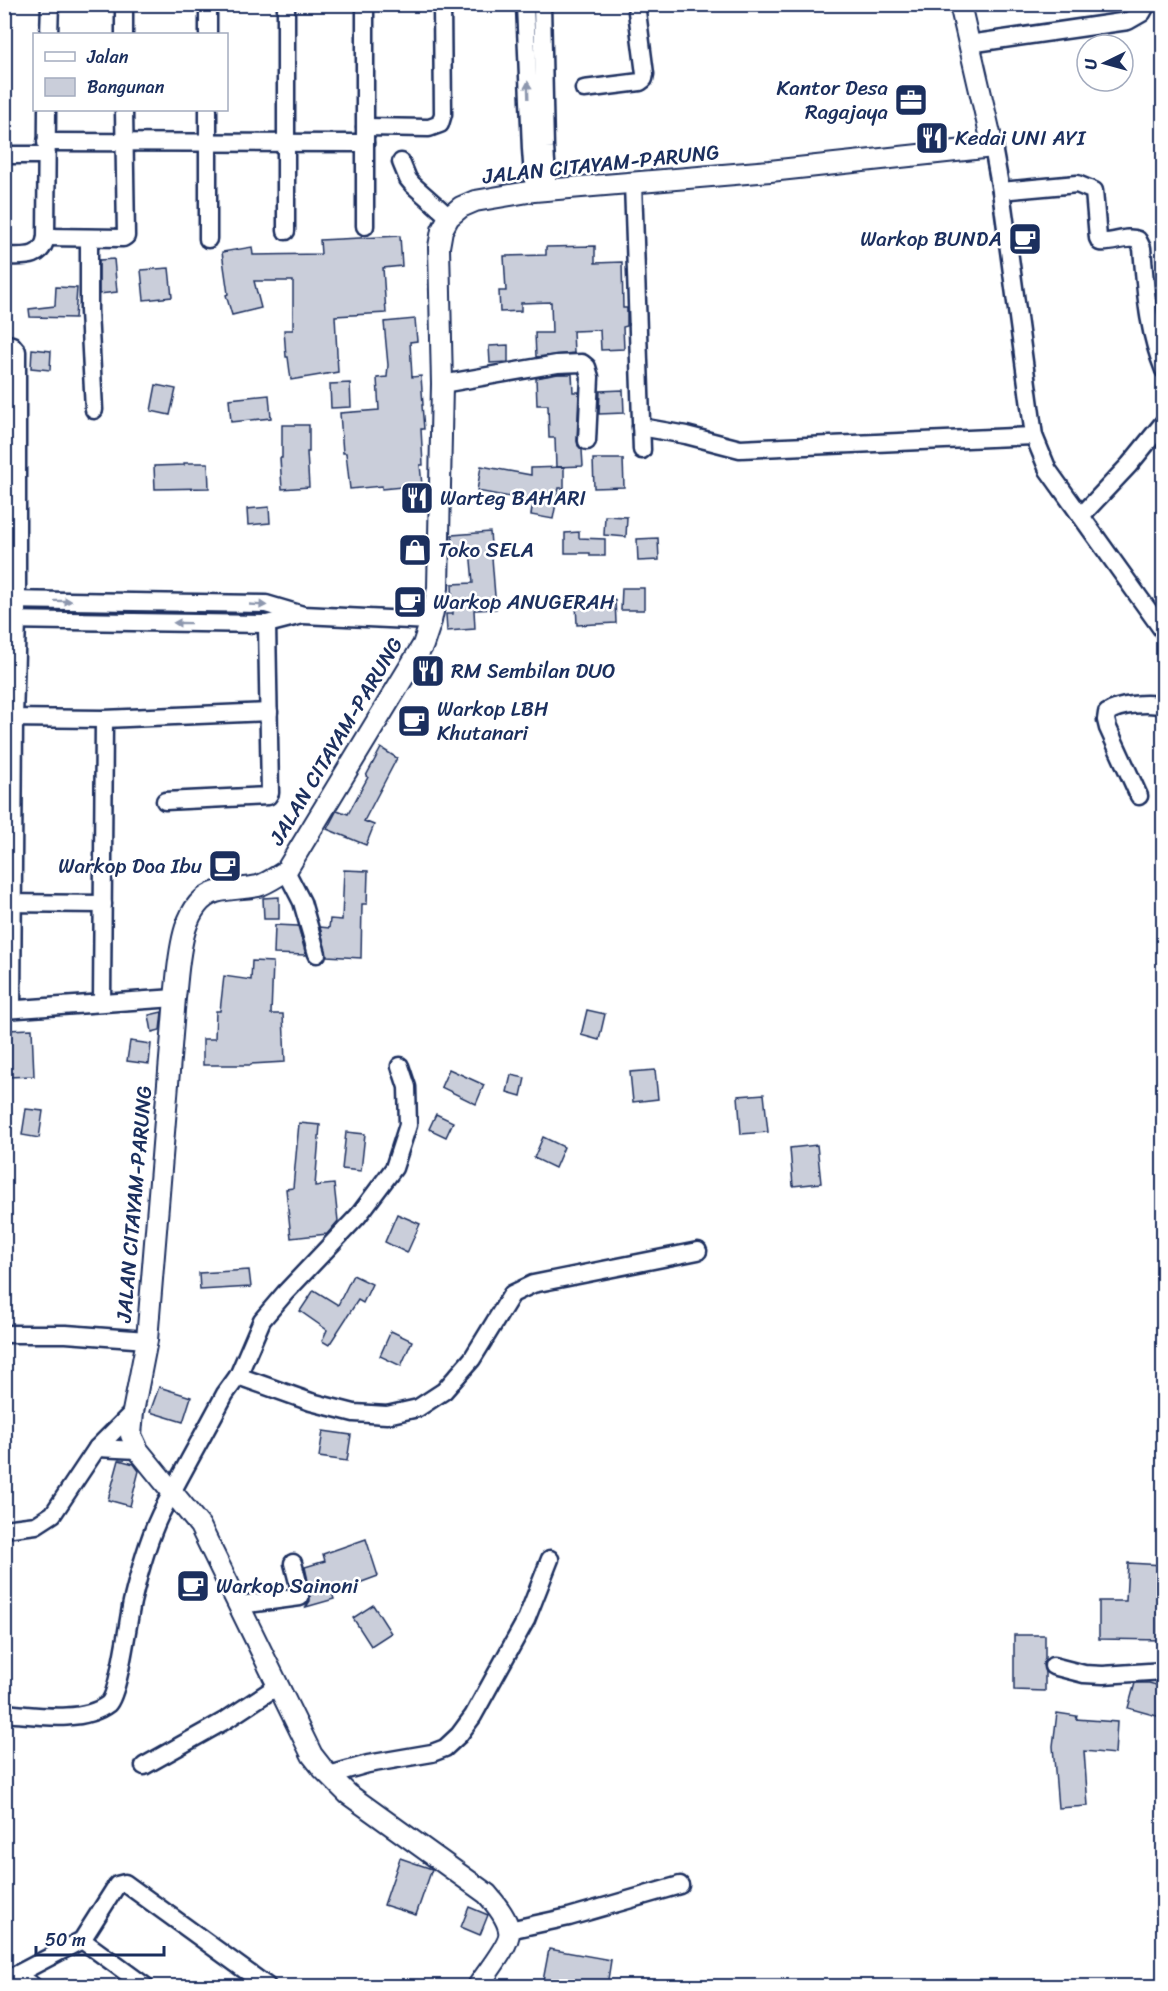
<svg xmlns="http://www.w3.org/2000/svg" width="1168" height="1991" viewBox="0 0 1168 1991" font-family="Sriracha,sans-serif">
  <rect width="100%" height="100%" fill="#fff"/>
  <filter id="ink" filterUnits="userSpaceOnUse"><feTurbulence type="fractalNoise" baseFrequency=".0167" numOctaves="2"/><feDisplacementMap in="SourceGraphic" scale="12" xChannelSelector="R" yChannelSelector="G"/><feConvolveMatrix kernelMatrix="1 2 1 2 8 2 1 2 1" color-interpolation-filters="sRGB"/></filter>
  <g filter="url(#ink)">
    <g fill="#caceda" stroke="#1b2f5e" stroke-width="1.5">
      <path d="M400 236 402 266 383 268 386 313 335 316 338 372 291 380 288 357H286L284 330H293V281H254L261 308 232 315 226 295 228 294 222 252 252 247 253 255 321 254 320 240Z"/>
      <path d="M595 246V263L622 262 623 308H627V326L623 327 624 349 601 350 600 330 573 331 574 353 536 357 535 333H552L551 302 521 303V311L500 312 499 291H506L504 256 546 255V247Z"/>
      <path d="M114 259 117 292 99 294V260Z"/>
      <path d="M169 268 172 297 144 300 141 270Z"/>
      <path d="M56 287 77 288 75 318 30 317 29 309 55 306Z"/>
      <path d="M415 319 417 341 410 342 412 377 421 376 423 405H422L424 429H421L423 465H420L422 485 382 489V486L350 489 346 453H343L340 413 379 410 377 378 387 377 388 365 384 322Z"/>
      <path d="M508 345V362L490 363 489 346Z"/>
      <path d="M32 349 51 351 50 370 31 368Z"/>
      <path d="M558 374H572L573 392H579L577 441 578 446 582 450 583 466 556 467 555 438H549L548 405H537L536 378Z"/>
      <path d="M350 383 351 407 331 408 330 384Z"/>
      <path d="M156 385 176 389 170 415 151 411Z"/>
      <path d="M623 390 624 413 599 414 600 391Z"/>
      <path d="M269 395 271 418 231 422 229 399Z"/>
      <path d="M282 425H309V452H307L309 487 282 489 280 458H282Z"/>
      <path d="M593 459H623L624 487 594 488Z"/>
      <path d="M184 463H208L209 488 155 489 154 466 184 465Z"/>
      <path d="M481 466 531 475V468L564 467V488H559L553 519 531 515 533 501 477 491Z"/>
      <path d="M269 507 270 523 248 525 247 509Z"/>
      <path d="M605 516 627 517 626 537 604 535Z"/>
      <path d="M490 532 496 609 474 610 475 629 447 631 446 614H453L452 584 473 583 470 549 453 551 452 535Z"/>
      <path d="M579 532V538L605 539V556H590V553H565V533Z"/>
      <path d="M658 538 659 560 638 561 637 539Z"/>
      <path d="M622 588H644V610H621Z"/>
      <path d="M615 600 616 623 577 625 576 602Z"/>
      <path d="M381 748 397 758 364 821 374 825 366 845 327 829 337 810 348 814 368 777 366 776Z"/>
      <path d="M344 870 368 871 367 904H362L361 958 327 956 320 927 329 928 330 919 342 920Z"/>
      <path d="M279 897V919H264L263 898Z"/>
      <path d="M275 925 298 926 306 955 274 954Z"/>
      <path d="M252 961 273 962 271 1014H283L285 1062 251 1064V1065H203V1039H215L216 1011H220L224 976 251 980Z"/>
      <path d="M587 1010 605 1014 599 1040 581 1035Z"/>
      <path d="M162 1012 160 1030 152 1032 149 1015Z"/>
      <path d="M32 1029 34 1076 8 1077 6 1030Z"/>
      <path d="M130 1041 151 1044 149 1064 127 1061Z"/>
      <path d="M449 1069 484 1085 476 1104 441 1087Z"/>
      <path d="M655 1070 658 1099 633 1102 630 1072Z"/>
      <path d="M511 1075 525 1078 521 1096 507 1092Z"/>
      <path d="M764 1094 768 1132 741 1134 738 1096Z"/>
      <path d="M26 1109 43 1111 39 1138 22 1135Z"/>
      <path d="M436 1114 453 1122 446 1137 429 1129Z"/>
      <path d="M299 1123 320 1125 315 1186 334 1184 338 1221 327 1234 291 1238 286 1189 293 1188Z"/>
      <path d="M346 1132 365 1134 361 1171 342 1169Z"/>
      <path d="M543 1137 564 1147 555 1168 534 1158Z"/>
      <path d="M817 1145 821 1183 793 1186 790 1148Z"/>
      <path d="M397 1214 420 1224 407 1253 385 1242Z"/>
      <path d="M249 1270 251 1287 200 1290 199 1273Z"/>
      <path d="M353 1275 372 1284 363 1303 358 1300 329 1345 322 1341 327 1330 300 1311 314 1290 338 1305Z"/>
      <path d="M391 1331 412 1341 401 1366 380 1356Z"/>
      <path d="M159 1387 191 1397 183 1422 150 1412Z"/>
      <path d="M323 1431 351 1435 347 1461 319 1457Z"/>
      <path d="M119 1460 134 1464 139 1471 130 1506 108 1500Z"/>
      <path d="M366 1539 378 1576 332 1593 334 1599 306 1607 310 1601V1590L305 1567 325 1561 323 1554Z"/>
      <path d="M1128 1563 1164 1565V1640L1099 1639V1601H1126Z"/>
      <path d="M373 1605 391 1633 371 1646 353 1618Z"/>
      <path d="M1014 1635H1045V1659L1043 1664 1045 1673V1691L1014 1690Z"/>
      <path d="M1135 1683H1149L1164 1687V1718L1128 1708Z"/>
      <path d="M1057 1713 1077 1716 1076 1719 1117 1722 1115 1754 1084 1751 1088 1806 1058 1808 1053 1746Z"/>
      <path d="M400 1858 432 1869 416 1915 384 1905Z"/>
      <path d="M469 1907 488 1915 480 1935 461 1927Z"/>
      <path d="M549 1949 611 1960 607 1986H542Z"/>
    </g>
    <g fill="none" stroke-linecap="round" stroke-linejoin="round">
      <defs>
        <g id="minor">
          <path d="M208 4V34"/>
          <path d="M286 4V231"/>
          <path d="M365 4V226"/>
          <path d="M525 4 531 149 534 191"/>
          <path d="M542 4 545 148 548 190"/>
          <path d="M49 34 50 4"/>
          <path d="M124 34V4"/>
          <path d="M969 44 1128 21 1142 13 1147 4"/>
          <path d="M584 89 640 82 644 79 645 74 636 4"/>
          <path d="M365 127 429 128 440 124 443 114 442 4"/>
          <path d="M46 142 365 143"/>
          <path d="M993 147 1001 191 1034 436 1048 470 1164 632"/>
          <path d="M4 155H46"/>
          <path d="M401 162 408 179 413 185 449 217"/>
          <path d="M633 183 642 450"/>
          <path d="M1001 191 1077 184 1094 191 1098 238 1100 242C1113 244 1126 235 1138 240L1142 248C1146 292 1147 328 1164 370"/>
          <path d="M46 237 123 238 126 236 124 110"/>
          <path d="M89 238V311L94 410"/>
          <path d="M208 239V110"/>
          <path d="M4 256C23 256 42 260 46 237L47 110"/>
          <path d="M4 343 12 345 17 351V620L14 718 12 1009"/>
          <path d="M442 384 557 364 582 363 587 367 590 377 587 441"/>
          <path d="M641 427 686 435 740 449 1034 436"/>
          <path d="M1081 516 1129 465 1164 422"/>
          <path d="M4 600 266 604 303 615 431 621"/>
          <path d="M4 620 267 624 302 615"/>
          <path d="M4 718 104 719 269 712"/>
          <path d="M1139 796 1108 728 1106 720 1107 713C1119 704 1149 702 1164 706"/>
          <path d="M165 801 268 796 270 793 267 624"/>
          <path d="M286 871 302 902 317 954"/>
          <path d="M4 903 103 904"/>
          <path d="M102 1003 104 719"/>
          <path d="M4 1010 175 998"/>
          <path d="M4 1334H66L147 1340"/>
          <path d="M238 1376 262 1320 285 1293 358 1216 394 1168 408 1125 407 1087 400 1066"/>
          <path d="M97 1448 138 1450"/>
          <path d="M4 1529 36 1525 53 1514 97 1448 133 1412"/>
          <path d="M240 1605 300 1597V1590L293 1563"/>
          <path d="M1053 1666 1084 1674 1103 1675 1164 1671"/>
          <path d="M4 1713C34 1715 82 1724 108 1704 119 1694 128 1621 132 1602 139 1573 147 1542 160 1515 181 1474 204 1434 225 1394L238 1376 311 1402 354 1413 387 1415 418 1408 444 1391 472 1359 512 1294 533 1284 698 1251"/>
          <path d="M144 1766 226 1720 279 1685"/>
          <path d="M329 1775 368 1764 432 1753 445 1748 459 1735 473 1716 526 1620 550 1559"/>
          <path d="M509 1930 569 1917 680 1885"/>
          <path d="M82 1940 145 1986"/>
          <path d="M16 1975 33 1986"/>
          <path d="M4 1981 82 1940 117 1885 125 1883 267 1986"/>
        </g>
        <path id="tertiary" d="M478 1986C485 1975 512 1942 509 1930 507 1918 494 1902 487 1894L348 1794 323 1769 312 1755 200 1526 138 1450 131 1435 133 1412 147 1340 175 998C179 966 179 903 216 892 230 888 244 889 258 886 268 883 277 876 286 871L423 645 431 621 438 588 442 384 439 247 442 230 449 217 461 207 475 201 534 191 770 171 993 147 960 4"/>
      </defs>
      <use href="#minor" stroke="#1b2f5e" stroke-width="21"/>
      <use href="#tertiary" stroke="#1b2f5e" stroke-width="24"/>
      <use href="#minor" stroke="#fff" stroke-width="16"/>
      <use href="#tertiary" stroke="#fff" stroke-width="20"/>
    </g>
    <defs><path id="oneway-solid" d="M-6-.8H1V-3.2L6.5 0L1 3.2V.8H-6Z" transform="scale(1.5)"/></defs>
    <g fill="#8d97ae">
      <use href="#oneway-solid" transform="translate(528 90) rotate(-92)"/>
      <use href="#oneway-solid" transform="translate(63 601) rotate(1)"/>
      <use href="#oneway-solid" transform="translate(258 605) rotate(3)"/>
      <use href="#oneway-solid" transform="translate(182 623) rotate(-179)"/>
    </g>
  </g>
  <defs>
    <symbol id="office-square" viewBox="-11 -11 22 22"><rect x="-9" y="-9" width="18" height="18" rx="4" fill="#1b2f5e" stroke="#fff"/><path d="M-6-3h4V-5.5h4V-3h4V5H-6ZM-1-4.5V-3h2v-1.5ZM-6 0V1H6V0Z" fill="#fff"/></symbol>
    <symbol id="restaurant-square" viewBox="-11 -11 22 22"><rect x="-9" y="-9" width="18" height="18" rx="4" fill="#1b2f5e" stroke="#fff"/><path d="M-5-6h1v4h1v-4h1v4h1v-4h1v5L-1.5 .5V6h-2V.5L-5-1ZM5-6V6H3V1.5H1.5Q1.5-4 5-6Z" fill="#fff"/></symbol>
    <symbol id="cafe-square" viewBox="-11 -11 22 22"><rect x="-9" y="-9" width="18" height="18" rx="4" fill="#1b2f5e" stroke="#fff"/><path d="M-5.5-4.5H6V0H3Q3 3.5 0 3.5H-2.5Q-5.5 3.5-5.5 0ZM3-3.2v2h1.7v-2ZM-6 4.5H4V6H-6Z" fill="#fff"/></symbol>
    <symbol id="shop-square" viewBox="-11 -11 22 22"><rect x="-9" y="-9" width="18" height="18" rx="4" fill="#1b2f5e" stroke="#fff"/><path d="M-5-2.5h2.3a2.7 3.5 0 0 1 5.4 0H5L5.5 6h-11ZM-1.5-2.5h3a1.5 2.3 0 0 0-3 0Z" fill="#fff"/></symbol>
  </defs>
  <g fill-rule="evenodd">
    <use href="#office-square" x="892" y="81" width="38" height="38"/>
    <use href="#restaurant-square" x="913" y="119" width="38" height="38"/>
    <use href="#cafe-square" x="1006" y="220" width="38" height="38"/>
    <use href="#restaurant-square" x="398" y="479" width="38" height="38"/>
    <use href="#shop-square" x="396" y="531" width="38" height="38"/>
    <use href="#cafe-square" x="391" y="583" width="38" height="38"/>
    <use href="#restaurant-square" x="409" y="652" width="38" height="38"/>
    <use href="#cafe-square" x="395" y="702" width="38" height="38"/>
    <use href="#cafe-square" x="206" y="847" width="38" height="38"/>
    <use href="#cafe-square" x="174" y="1567" width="38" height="38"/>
  </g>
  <g text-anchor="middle" stroke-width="5" stroke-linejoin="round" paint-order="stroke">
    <g font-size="21" fill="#1b2f5e" stroke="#fff" text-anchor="start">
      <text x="888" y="95" text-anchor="end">Kantor Desa<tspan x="888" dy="24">Ragajaya</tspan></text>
      <text x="955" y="145">Kedai UNI AYI</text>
      <text x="1002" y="246" text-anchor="end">Warkop BUNDA</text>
      <text x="440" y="505">Warteg BAHARI</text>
      <text x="438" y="557">Toko SELA</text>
      <text x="433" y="609">Warkop ANUGERAH</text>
      <text x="451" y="678">RM Sembilan DUO</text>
      <text x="437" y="716">Warkop LBH<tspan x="437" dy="24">Khutanari</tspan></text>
      <text x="202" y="873" text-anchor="end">Warkop Doa Ibu</text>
      <text x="216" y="1593">Warkop Sainoni</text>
    </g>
    <g font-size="21" fill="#1b2f5e" stroke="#fff">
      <text transform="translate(601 164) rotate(-6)" y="7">JALAN CITAYAM-PARUNG</text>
      <text transform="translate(336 741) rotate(-59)" y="7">JALAN CITAYAM-PARUNG</text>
      <text transform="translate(134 1204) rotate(-85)" y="7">JALAN CITAYAM-PARUNG</text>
    </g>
  </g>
  <rect width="1168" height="1991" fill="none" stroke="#fff" stroke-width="24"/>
  <rect x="12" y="12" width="1144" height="1967" fill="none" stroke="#1b2f5e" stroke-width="2" filter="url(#ink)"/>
  <rect x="33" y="33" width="195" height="78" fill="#ffffff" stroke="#a4acbf" stroke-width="1.5"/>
  <rect x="45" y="52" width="30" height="9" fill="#ffffff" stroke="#a4acbf" stroke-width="1.5"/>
  <text x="87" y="63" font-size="18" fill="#1b2f5e">Jalan</text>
  <rect x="45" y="78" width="30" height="18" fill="#caceda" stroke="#a4acbf" stroke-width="1.5"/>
  <text x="87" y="93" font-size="18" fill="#1b2f5e">Bangunan</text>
  <g transform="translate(1105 63) rotate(265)"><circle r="28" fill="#ffffff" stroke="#a4acbf" stroke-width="1.5"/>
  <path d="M0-4.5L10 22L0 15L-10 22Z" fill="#1b2f5e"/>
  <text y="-9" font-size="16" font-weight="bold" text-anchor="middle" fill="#1b2f5e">U</text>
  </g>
  <path d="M36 1946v9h128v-9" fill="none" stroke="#1b2f5e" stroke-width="3"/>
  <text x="45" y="1946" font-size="18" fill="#1b2f5e" stroke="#ffffff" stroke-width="4.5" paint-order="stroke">50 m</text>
</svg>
